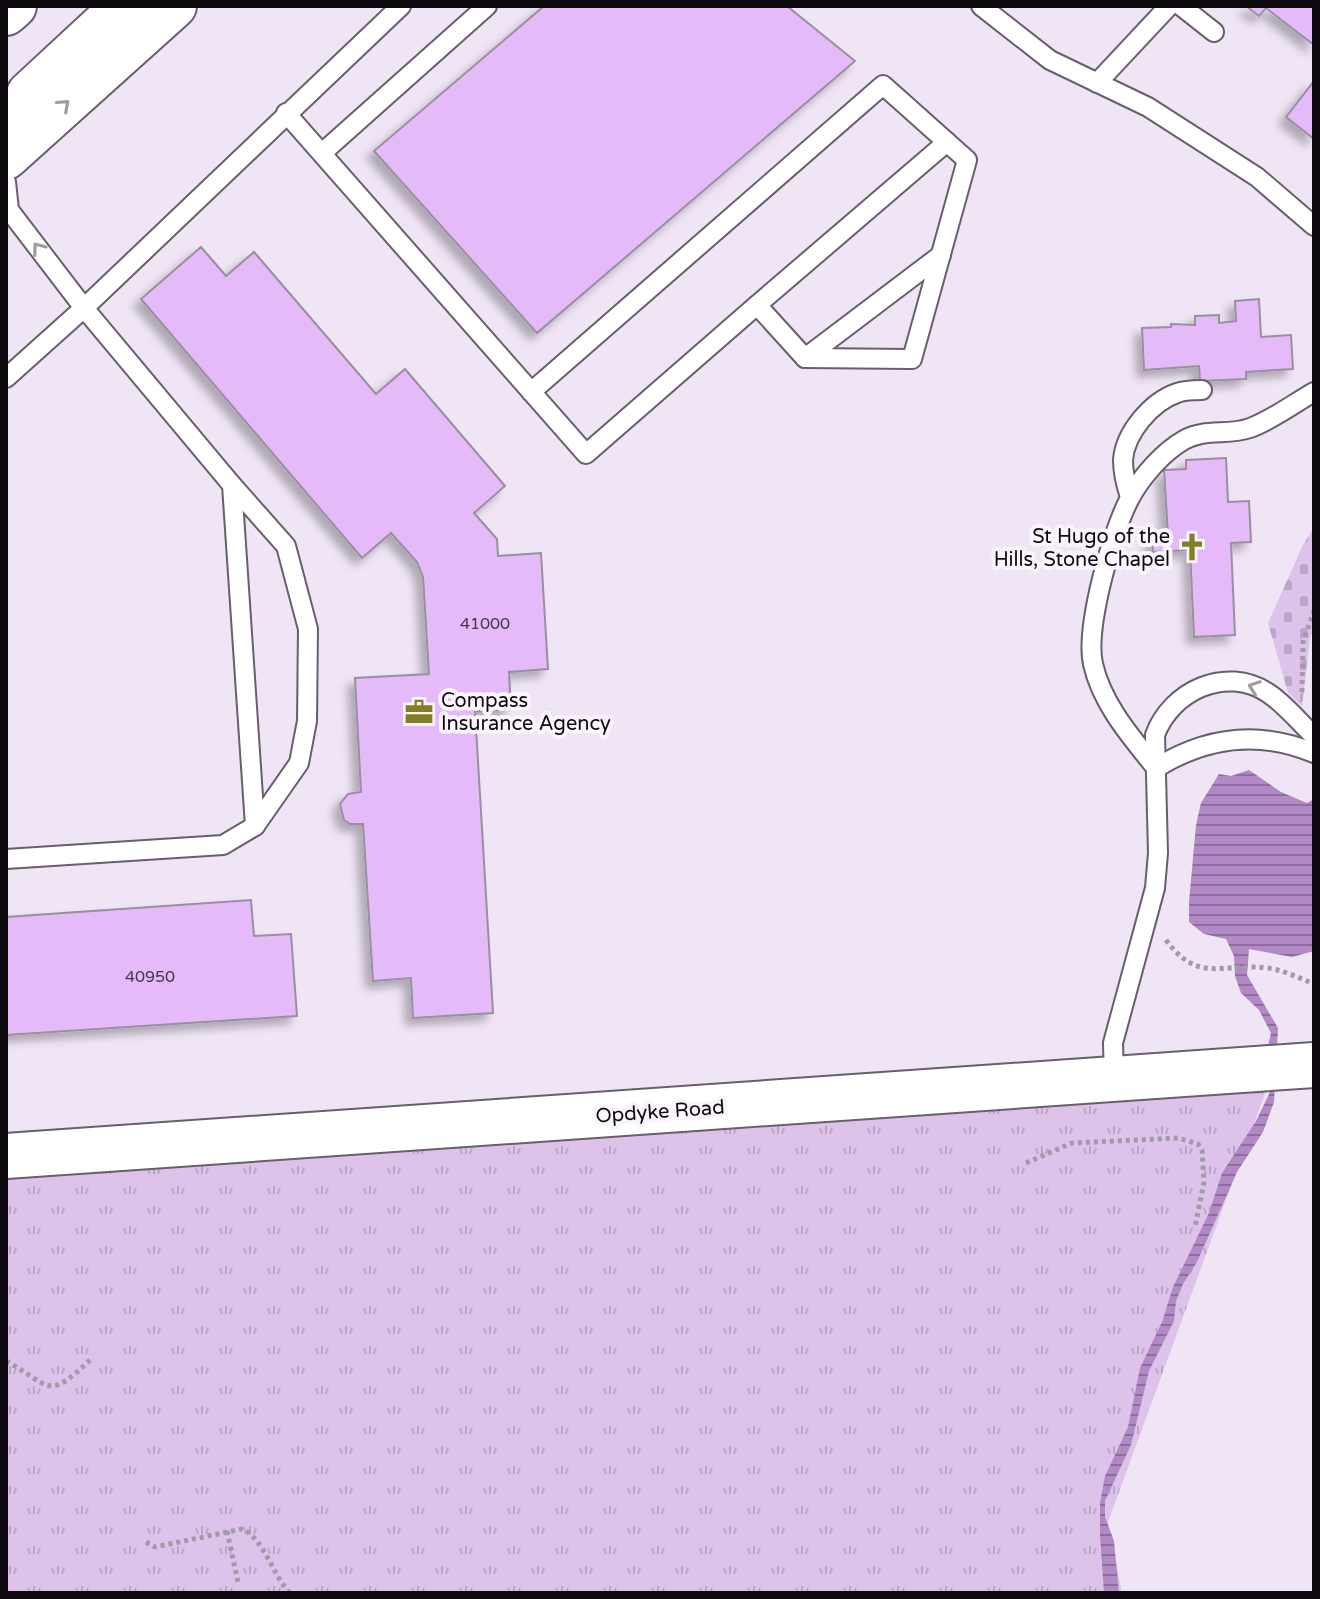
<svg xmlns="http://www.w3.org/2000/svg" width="1320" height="1599" viewBox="0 0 1320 1599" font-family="'Varela Round',sans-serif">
  <defs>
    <pattern id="grass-tufts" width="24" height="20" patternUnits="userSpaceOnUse" patternTransform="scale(2)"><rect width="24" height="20" fill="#ddc3e9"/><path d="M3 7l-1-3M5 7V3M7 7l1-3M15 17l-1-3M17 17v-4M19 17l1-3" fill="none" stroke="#bca6c7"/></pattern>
    <pattern id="cemetery-stones" width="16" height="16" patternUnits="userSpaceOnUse" patternTransform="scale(2)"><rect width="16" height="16" fill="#ddc3e9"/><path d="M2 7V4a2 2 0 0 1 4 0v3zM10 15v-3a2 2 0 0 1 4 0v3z" fill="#bca6c7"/></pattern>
    <pattern id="water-rules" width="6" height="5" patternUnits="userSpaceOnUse" patternTransform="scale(2)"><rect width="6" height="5" fill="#b189c4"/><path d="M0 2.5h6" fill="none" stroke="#8e6e9e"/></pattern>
    <filter id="shadow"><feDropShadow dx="-7" dy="7" stdDeviation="4" flood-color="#0004"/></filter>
  </defs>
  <rect width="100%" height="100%" fill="#efe5f5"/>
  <path fill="url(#grass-tufts)" d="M1267 1088 1108 1522 1122 1593H6V1177Z"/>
  <path fill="url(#cemetery-stones)" d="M1314 527V627L1310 639 1302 706 1288 693 1268 623 1302 547Z"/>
  <path fill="url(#water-rules)" d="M1249 770 1281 792 1307 803 1314 799V951L1292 957 1249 949 1247 975 1278 1028 1274 1102 1263 1132 1237 1172 1197 1262 1183 1284 1176 1301 1174 1321 1149 1371 1131 1445 1105 1501V1517L1114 1541 1119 1593H1104L1100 1535V1503L1105 1476 1128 1427 1140 1368 1162 1322 1173 1287 1209 1213 1222 1173 1256 1121 1270 1092 1268 1046 1271 1033 1259 1010 1241 993 1235 976 1234 956 1226 939 1204 934 1189 922V902L1196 825 1201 803 1219 774 1231 776Z"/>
  <g fill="#e5baf8" stroke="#998f9e" stroke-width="2" filter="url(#shadow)">
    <path d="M544 6H787L855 61 537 333 374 151Z"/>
    <path d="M1246 6H1314V45L1266 8 1259 16Z"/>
    <path d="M1314 81V139L1286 117Z"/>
    <path d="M201 247 226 276 254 252 376 394 405 369 505 486 474 513 497 539 498 556 541 553 548 669 509 672 511 709 475 711 493 1013 413 1018 411 978 373 981 363 824H350L344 820 340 804 348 794 361 792 355 678 429 674 423 577 417 562 391 533 362 558 141 299Z"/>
    <path d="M1259 299 1261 337 1291 335 1293 369 1246 372V379L1200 381 1199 366 1144 370 1142 328 1171 327V324L1195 325V316L1219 315V323L1236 321 1235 301Z"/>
    <path d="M1226 458 1228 502 1249 501 1251 542 1231 543 1235 635 1194 637 1190 550 1153 552 1152 536H1168L1164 470 1186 469V460Z"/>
    <path d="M251 900 254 936 291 934 297 1016 6 1035V917Z"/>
  </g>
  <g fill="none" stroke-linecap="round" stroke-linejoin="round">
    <defs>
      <g id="lane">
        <path d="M981 6 1050 60 1148 107 1257 177 1314 226"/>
        <path d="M1181 6 1214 32"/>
        <path d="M1097 83 1169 6"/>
        <path d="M286 113 586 454 757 305 805 358 912 359 967 160 883 85 531 392"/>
        <path d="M322 153 487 6"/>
        <path d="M6 182 9 210 84 308 232 485 255 826 223 845 6 859"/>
        <path d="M757 305 947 142"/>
        <path d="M805 358 941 255"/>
        <path d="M6 378 84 308 401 6"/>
        <path d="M232 485 286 546 308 629 307 721 299 763 255 826"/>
        <path d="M1130 497C1126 485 1123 473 1123 460 1125 433 1151 402 1177 393 1185 390 1194 390 1202 390"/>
        <path d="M1156 768C1131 737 1102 704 1093 664 1085 628 1112 531 1130 498 1141 477 1163 452 1184 440 1205 428 1228 436 1250 428 1272 420 1293 404 1314 392"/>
        <path d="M1156 768C1206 737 1259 730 1314 753"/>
        <path d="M1114 1079 1113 1043 1155 888 1158 853 1155 735C1171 691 1226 665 1268 693 1285 704 1299 722 1314 736"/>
      </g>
      <path id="secondary" d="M6 1156 1314 1065"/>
      <g id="primary">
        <path d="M6 13 14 6"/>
        <path d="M7 150 29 94 124 6"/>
        <path d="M6 157 174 6"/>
      </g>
    </defs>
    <use href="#lane" stroke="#685f6c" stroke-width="22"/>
    <use href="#secondary" stroke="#685f6c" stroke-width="48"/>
    <use href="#primary" stroke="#685f6c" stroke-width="48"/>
    <g stroke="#a29aa6" stroke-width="5" stroke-dasharray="4 4" stroke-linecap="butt">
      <path d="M1302 692 1303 642 1314 611"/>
      <path d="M1166 940C1199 985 1223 962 1267 968 1284 970 1299 978 1314 984"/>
      <path d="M1026 1163 1072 1143 1178 1138 1198 1144 1202 1150 1204 1182 1195 1227"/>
      <path d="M6 1361C52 1386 46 1402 90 1360"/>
      <path d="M227 1531 238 1582"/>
      <path d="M146 1542 155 1547 242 1529C263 1537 273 1576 290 1593"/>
    </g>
    <use href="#lane" stroke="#fff" stroke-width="18"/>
    <use href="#secondary" stroke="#fff" stroke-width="44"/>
    <use href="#primary" stroke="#fff" stroke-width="44"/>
  </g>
  <defs><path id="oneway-chevron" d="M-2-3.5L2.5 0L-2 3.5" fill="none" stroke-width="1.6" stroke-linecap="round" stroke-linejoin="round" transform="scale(2)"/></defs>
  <g stroke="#9f9d9f">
    <use href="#oneway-chevron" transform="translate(64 105) rotate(-42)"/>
    <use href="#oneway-chevron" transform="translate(38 248) rotate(-127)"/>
    <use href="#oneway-chevron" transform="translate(1254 687) rotate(-160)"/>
  </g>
  <defs>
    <symbol id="church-bare" viewBox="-9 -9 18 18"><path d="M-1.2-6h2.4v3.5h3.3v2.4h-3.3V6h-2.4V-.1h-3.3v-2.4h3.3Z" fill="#847d24" stroke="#faf4fd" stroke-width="2.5" paint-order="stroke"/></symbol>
    <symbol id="office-bare" viewBox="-9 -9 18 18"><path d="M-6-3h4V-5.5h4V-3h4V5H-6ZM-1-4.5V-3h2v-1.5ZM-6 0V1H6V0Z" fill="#847d24" stroke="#faf4fd" stroke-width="2.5" paint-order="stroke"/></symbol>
  </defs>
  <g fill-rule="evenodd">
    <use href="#church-bare" x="1172" y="527" width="40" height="40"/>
    <use href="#office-bare" x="399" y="692" width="40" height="40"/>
  </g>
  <g text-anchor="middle" stroke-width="8" stroke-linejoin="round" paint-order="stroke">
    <g font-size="16" fill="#443649">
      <text x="485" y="629">41000</text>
      <text x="150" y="982">40950</text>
    </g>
    <g font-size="20" fill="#0e0a0f" stroke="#faf4fd" text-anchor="end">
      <text x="1170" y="543">St Hugo of the<tspan x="1170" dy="23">Hills, Stone Chapel</tspan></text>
      <text x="441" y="707" text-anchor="start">Compass<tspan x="441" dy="23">Insurance Agency</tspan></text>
    </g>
    <g font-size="20" fill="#0e0a0f" stroke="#faf4fd">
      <text transform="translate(660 1111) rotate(-4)" y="7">Opdyke Road</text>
    </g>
  </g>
  <rect width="1320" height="1599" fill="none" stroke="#0e0a0f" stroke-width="16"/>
</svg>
